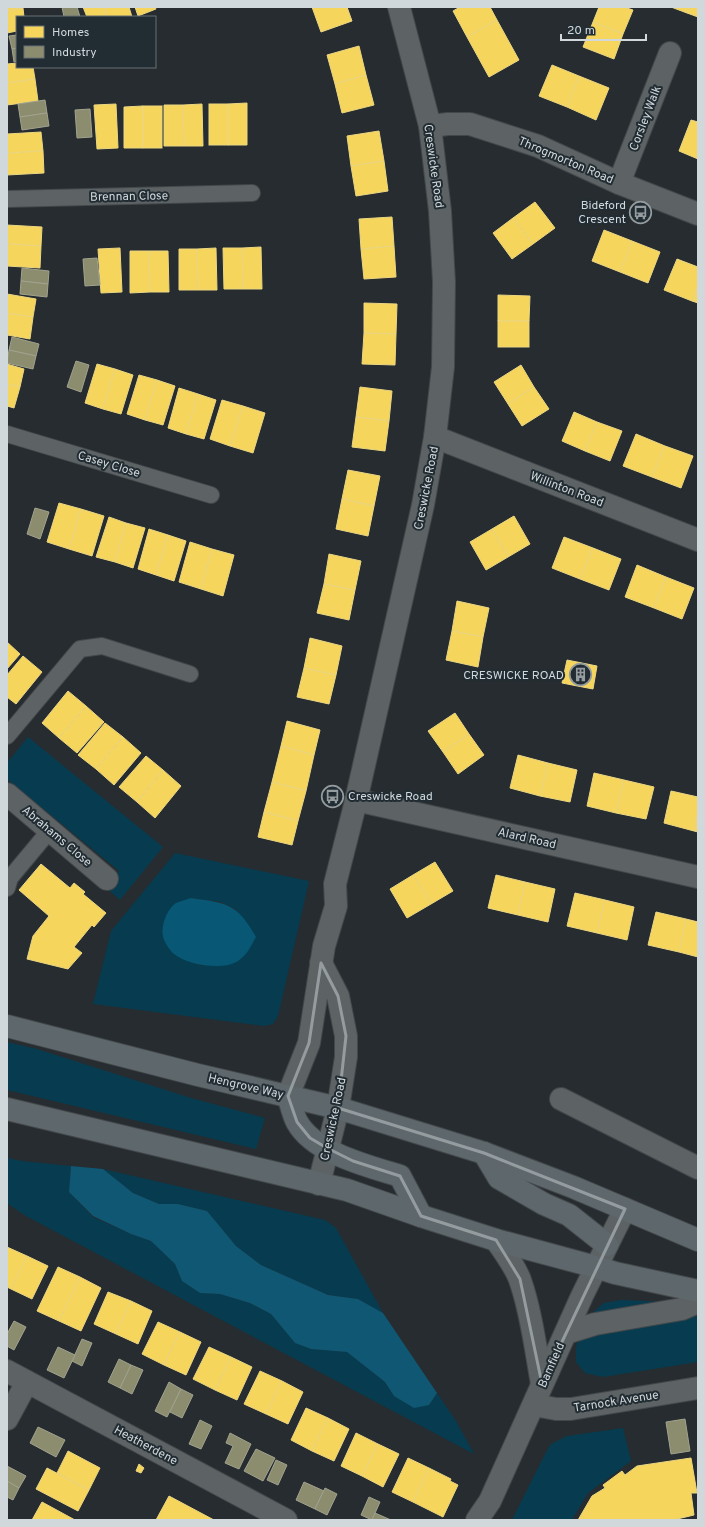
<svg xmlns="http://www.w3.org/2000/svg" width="705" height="1527" viewBox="0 0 705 1527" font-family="Overpass,sans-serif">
  <rect width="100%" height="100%" fill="#262c2f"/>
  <g fill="#073c50" fill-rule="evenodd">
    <path d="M28 737 163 847 120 900 106 888 119 871 7 779V763Z"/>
    <path d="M175 853 309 881 278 1016 273 1024 264 1026 93 1004 111 931ZM191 898 221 902 237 910 204 966 188 961 173 953Z"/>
    <path d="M7 1042 37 1049 191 1098 265 1118 256 1149 7 1090Z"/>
    <path d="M7 1158 22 1161 71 1166 69 1192 93 1217 131 1234 151 1241 175 1264 182 1281 200 1293 220 1294 250 1303 271 1314 295 1343 311 1349 347 1352 385 1382 394 1396 429 1405 437 1393 456 1421 474 1454 26 1216 8 1204 7 1205Z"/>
    <path d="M103 1169 325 1220 336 1228 383 1313 358 1299 328 1295 261 1265 236 1246 207 1211 178 1204H159L133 1193Z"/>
    <path d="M622 1300 668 1302 698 1309V1362L603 1377 585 1373 576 1362V1347L583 1325 592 1313 604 1303Z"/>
    <path d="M623 1428 631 1461 588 1493 572 1520H512L545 1454 551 1444 567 1436Z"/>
  </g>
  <path fill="#105773" d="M71 1166 103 1169 133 1193 159 1204H178L207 1211 236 1246 261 1265 328 1295 358 1299 383 1313 437 1393 429 1405 414 1408 394 1396 385 1382 347 1352 311 1349 295 1343 271 1314 250 1303 220 1294 200 1293 182 1281 175 1264 151 1241 131 1234 93 1216 69 1192Z"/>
  <path fill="#085774" d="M191 898C227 903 237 903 256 937 251 946 247 955 238 961 222 971 188 965 174 954 170 951 163 940 163 936 161 925 167 909 176 903 180 901 186 900 191 898Z"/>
  <g fill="#f6d55c" stroke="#ebd682">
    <path d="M7 7H23V8L7 11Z"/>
    <path d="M83 7H104L107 17H87Z"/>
    <path d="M104 7H129L132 17H107Z"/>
    <path d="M135 7H155L156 9 138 16Z"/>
    <path d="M312 7H347L352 21 321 32Z"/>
    <path d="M460 7H490L497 20 467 37 453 11Z"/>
    <path d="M599 7H624L633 10 623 34 593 22Z"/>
    <path d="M671 7H690L687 13Z"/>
    <path d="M690 7H698V17L687 13Z"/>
    <path d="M23 8 24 17H17V31L7 33V11Z"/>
    <path d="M497 20 519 60 489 77 467 37Z"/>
    <path d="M593 22 623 34 614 59 583 47Z"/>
    <path d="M359 46 366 75 335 84 327 55Z"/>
    <path d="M17 63V67H33L35 79 7 83V64Z"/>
    <path d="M552 65 579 76 567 107 539 96Z"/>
    <path d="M366 75 374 105 342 113 335 84Z"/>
    <path d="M579 76 609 88 596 120 567 107Z"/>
    <path d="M35 79 38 101 7 105V83Z"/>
    <path d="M247 103V145H228V104Z"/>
    <path d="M116 104 118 148 97 149 94 105Z"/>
    <path d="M202 104 203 146H184L183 105Z"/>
    <rect x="209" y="104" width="19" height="41"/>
    <path d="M164 105H183L184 146H164Z"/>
    <path d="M143 106V148H124V107Z"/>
    <rect x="143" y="106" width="19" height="42"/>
    <path d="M691 120 698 122V159L679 151Z"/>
    <path d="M379 131 384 161 351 166 347 136Z"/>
    <path d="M41 132 43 151 7 153V134Z"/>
    <path d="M43 151 44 173 7 175V153Z"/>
    <path d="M384 161 388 191 356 196 351 166Z"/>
    <path d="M535 202 555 228 533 244 513 218Z"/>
    <path d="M392 217 394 246 361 249 359 219Z"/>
    <path d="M513 218 533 244 512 259 493 233Z"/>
    <path d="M7 225 42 227 41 246 7 244Z"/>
    <path d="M604 230 632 241 620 272 592 261Z"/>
    <path d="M632 241 660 252 648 283 620 272Z"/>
    <path d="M7 244 41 246 40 268 7 266Z"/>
    <path d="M394 246 396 277 364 279 361 249Z"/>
    <path d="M261 247 262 289H243L242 248Z"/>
    <path d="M120 248 122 292 101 293 98 249Z"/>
    <path d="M216 248 217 290H198L197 249Z"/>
    <path d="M223 248H242L243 289H224Z"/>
    <path d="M179 249H197L198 290H179Z"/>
    <path d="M130 251H149L150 292 130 293Z"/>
    <path d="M149 251H168L169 292H150Z"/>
    <path d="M677 259 698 267V286L692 301 664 290Z"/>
    <path d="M698 286V303L692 301Z"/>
    <path d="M7 294 36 299 33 317 7 313Z"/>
    <path d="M498 295 530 296 529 321H498Z"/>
    <path d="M364 303 397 304 396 334 364 333Z"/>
    <path d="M7 313 33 317 30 339 7 335Z"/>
    <rect x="498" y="321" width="31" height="26"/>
    <path d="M364 333 396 334 395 365 362 364Z"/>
    <path d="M7 364 24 369 20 387 7 384Z"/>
    <path d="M97 364 115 369 103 409 85 403Z"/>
    <path d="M521 365 534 387 508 404 494 382Z"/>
    <path d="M115 369 133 375 121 414 103 409Z"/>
    <path d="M139 375 157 380 145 420 127 414Z"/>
    <path d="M157 380 175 386 163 425 145 420Z"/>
    <path d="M7 384 20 387 14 408 7 406Z"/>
    <path d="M360 387 392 391 389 421 356 417Z"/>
    <path d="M534 387 549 409 522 426 508 404Z"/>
    <path d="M179 388 198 394 186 434 168 428Z"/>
    <path d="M198 394 216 400 204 439 186 434Z"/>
    <path d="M222 400 243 406 230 446 210 439Z"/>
    <path d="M243 406 265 413 253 453 230 446Z"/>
    <path d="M574 412 597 422 585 451 562 441Z"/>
    <path d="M356 417 389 421 385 451 352 447Z"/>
    <path d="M597 422 622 431 610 461 585 451Z"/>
    <path d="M636 434 665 446 652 477 623 466Z"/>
    <path d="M665 446 693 456 681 488 652 477Z"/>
    <path d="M348 470 380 476 374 506 342 499Z"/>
    <path d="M342 499 374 506 368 536 336 529Z"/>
    <path d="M59 503 81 509 69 549 47 542Z"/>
    <path d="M81 509 104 516 92 556 69 549Z"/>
    <path d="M514 516 530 544 508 557 492 529Z"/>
    <path d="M109 517 126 523 115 562 96 557Z"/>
    <path d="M126 523 145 528 133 568 115 562Z"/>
    <path d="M149 529 168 535 156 575 138 569Z"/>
    <path d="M492 529 508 557 486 570 470 542Z"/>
    <path d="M168 535 186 541 174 581 156 575Z"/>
    <path d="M564 537 593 548 580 579 552 568Z"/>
    <path d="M190 542 212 549 201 589 179 582Z"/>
    <path d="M593 548 621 559 609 590 580 579Z"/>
    <path d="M212 549 234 555 223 596 201 589Z"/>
    <path d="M329 554 361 561 355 590 324 584Z"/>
    <path d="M637 565 666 577 654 608 625 597Z"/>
    <path d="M666 577 694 588 682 619 654 608Z"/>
    <path d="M324 584 355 590 349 620 317 613Z"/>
    <path d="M457 601 489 608 483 637 452 631Z"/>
    <path d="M452 631 483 637 478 667 446 660Z"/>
    <path d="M310 638 342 646 336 675 304 668Z"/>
    <path d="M7 642 20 654 7 669Z"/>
    <path d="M23 656 42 672 16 704 7 697V675Z"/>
    <path d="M567 660 597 666 593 689 562 683Z"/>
    <path d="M304 668 336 675 329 704 297 697Z"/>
    <path d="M68 691 86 706 59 738 42 723Z"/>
    <path d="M86 706 104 722 77 753 59 738Z"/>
    <path d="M455 713 469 734 443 752 428 731Z"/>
    <path d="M287 721 320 730 314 755 281 746Z"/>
    <path d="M105 723 123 737 96 769 78 755Z"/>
    <path d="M469 734 484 755 458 774 443 752Z"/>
    <path d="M123 737 141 753 114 785 96 769Z"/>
    <path d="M281 746 314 755 306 791 272 782Z"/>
    <path d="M518 755 548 763 540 796 510 788Z"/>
    <path d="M146 756 163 770 137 802 119 787Z"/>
    <path d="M548 763 577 770 570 802 540 796Z"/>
    <path d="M163 770 181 786 155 818 137 802Z"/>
    <path d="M594 773 624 780 616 813 587 806Z"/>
    <path d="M624 780 654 787 646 819 616 813Z"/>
    <path d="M272 782 306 791 298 821 264 812Z"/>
    <path d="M671 791 698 797V812L694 831 664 823Z"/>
    <path d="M264 812 298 821 292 845 258 837Z"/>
    <path d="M698 812V832L694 831Z"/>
    <path d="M435 862 453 891 431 904 413 875Z"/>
    <path d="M41 864 70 888 74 883 85 892 83 894 106 913 94 927 92 925 74 947 82 953 68 969 27 959 33 936 49 916 19 890Z"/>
    <path d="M413 875 431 904 407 918 390 889Z"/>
    <path d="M496 875 525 882 518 915 488 908Z"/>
    <path d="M525 882 555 889 548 922 518 915Z"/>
    <path d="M575 893 605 900 597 933 567 926Z"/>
    <path d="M605 900 634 907 627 940 597 933Z"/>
    <path d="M656 912 686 919 679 952 648 945Z"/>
    <path d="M686 919 698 922V957L679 952Z"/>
    <path d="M7 1247 27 1256 11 1289 7 1287Z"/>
    <path d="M27 1256 48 1266 32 1299 11 1289Z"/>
    <path d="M58 1267 80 1277 59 1321 37 1311Z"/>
    <path d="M80 1277 101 1288 81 1331 59 1321Z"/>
    <path d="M108 1292 131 1301 116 1334 94 1324Z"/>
    <path d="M131 1301 152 1311 138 1344 116 1334Z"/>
    <path d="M158 1322 180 1332 164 1365 142 1354Z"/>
    <path d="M180 1332 201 1342 186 1375 164 1365Z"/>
    <path d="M209 1347 231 1357 215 1390 193 1379Z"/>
    <path d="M231 1357 252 1367 237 1400 215 1390Z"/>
    <path d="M260 1371 282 1381 266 1414 244 1404Z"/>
    <path d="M282 1381 303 1392 288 1424 266 1414Z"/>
    <path d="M306 1408 328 1418 312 1451 291 1440Z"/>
    <path d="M328 1418 349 1429 334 1461 312 1451Z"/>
    <path d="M356 1433 378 1444 362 1476 341 1466Z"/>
    <path d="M378 1444 399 1454 383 1487 362 1476Z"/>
    <path d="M68 1451 100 1468 89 1490 57 1473Z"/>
    <path d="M408 1458 429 1468 413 1502 392 1492Z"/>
    <path d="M691 1458 697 1493H691L694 1515 673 1520H578L592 1496 605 1488 603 1485 622 1471 625 1475 637 1466Z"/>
    <path d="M139 1464 144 1468 141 1473 136 1471Z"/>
    <path d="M47 1468 89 1490 78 1511 36 1489Z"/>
    <path d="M429 1468 451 1479 450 1481 458 1485 443 1517 413 1502Z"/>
    <path d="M169 1496 214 1520H156Z"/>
    <path d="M42 1502 75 1520H32Z"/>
  </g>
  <g fill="#8c8c6e" stroke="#a1a38f">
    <path d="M62 7H77L80 17H64Z"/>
    <path d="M17 35V48L12 49 9 36Z"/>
    <path d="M17 48V61L14 62 12 49Z"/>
    <path d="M45 100 47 113 20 117 18 104Z"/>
    <path d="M90 109 92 137 77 138 75 110Z"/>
    <path d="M47 113 49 126 22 130 20 117Z"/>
    <path d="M97 258 100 285 85 286 83 259Z"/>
    <path d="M22 268 49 271 48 284 21 281Z"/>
    <path d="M21 281 48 284 47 297 20 294Z"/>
    <path d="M12 337 39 344 36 356 9 350Z"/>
    <path d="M9 350 36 356 33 369 7 363Z"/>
    <path d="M76 361 89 365 81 392 67 387Z"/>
    <path d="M35 508 49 512 40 539 27 534Z"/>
    <path d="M14 1321 26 1327 14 1350 7 1346V1334Z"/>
    <path d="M82 1339 92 1343 82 1366 72 1361Z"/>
    <path d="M58 1347 75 1355 64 1378 47 1370Z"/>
    <path d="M119 1359 131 1365 120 1388 108 1382Z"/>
    <path d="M131 1365 143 1370 132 1394 120 1388Z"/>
    <path d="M169 1382 181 1389 167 1417 155 1411Z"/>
    <path d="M181 1389 193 1395 182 1418 170 1412Z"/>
    <path d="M685 1419 690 1451 671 1454 666 1422Z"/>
    <path d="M200 1420 212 1426 201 1449 189 1444Z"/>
    <path d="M38 1427 65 1440 56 1457 30 1443Z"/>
    <path d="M230 1433 251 1444 239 1469 225 1463 233 1446 226 1443Z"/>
    <path d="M256 1449 275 1458 263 1481 244 1471Z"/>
    <path d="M276 1460 287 1465 278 1485 267 1480Z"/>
    <path d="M7 1466 26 1476 19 1488 7 1481Z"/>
    <path d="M7 1481 19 1488 13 1500 7 1497Z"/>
    <path d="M304 1482 324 1491 315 1509 296 1500Z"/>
    <path d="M325 1488 337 1494 327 1515 315 1509Z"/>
    <path d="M369 1497 380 1502 372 1520 361 1515Z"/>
    <path d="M375 1513 391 1520H372Z"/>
  </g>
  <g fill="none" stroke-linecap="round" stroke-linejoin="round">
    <defs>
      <g id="service">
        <path d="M7 199 252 193"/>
        <path d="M7 434 211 495"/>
        <path d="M7 736 80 649 102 646 190 674"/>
        <path d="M7 888 10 878 50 830"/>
      </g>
      <g id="minor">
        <path d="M430 126 448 124H470L538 146 619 183 698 214"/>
        <path d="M619 183 670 53"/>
        <path d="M435 437 698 540"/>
        <path d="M7 794 107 879"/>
        <path d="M356 800 698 877"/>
        <path d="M288 1096 309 1043 324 946 336 906 335 884 355 805 423 505 435 437 443 367 444 282 440 211 430 126 399 7"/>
        <path d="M561 1099 698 1168"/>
        <path d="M319 1184 338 1108 346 1057V1036L338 996 321 963"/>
        <path d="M7 1371 286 1520"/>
        <path d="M534 1405 556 1409H571L698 1388"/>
        <path d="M7 1419 27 1382"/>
      </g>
      <g id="tertiary">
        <path d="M496 1240C505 1253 515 1266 520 1280 531 1311 536 1351 542 1384"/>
        <path d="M566 1333 595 1324 682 1309 698 1302"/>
        <path d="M477 1520 490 1501 582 1296 625 1209"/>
      </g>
      <g id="trunk">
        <path d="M7 1026 198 1075 338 1108 484 1153 573 1187 698 1240"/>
        <path d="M288 1096C291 1104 293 1115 297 1122 314 1153 368 1166 400 1176L421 1216"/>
        <path d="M7 1109 347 1190 421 1216 496 1240 596 1267 615 1273 698 1291"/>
        <path d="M484 1153 499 1178 544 1204 569 1215 607 1245"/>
      </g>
    </defs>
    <use href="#service" stroke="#42474a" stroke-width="18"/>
    <use href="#minor" stroke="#42474a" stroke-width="24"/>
    <use href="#tertiary" stroke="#42474a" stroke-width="24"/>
    <use href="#trunk" stroke="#42474a" stroke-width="24"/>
    <use href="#service" stroke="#5d6264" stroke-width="16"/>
    <use href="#minor" stroke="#5d6264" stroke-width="22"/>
    <use href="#tertiary" stroke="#5d6264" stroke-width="22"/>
    <use href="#trunk" stroke="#5e676c" stroke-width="22"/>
  </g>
  <path fill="none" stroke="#959c9f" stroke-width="3" stroke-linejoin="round" d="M321 963 338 996 346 1036 338 1108 484 1153 625 1209 542 1384 520 1279 496 1240 421 1216 400 1176 353 1161 327 1148 310 1138 297 1122 288 1096 309 1043Z"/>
  <defs>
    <symbol id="bus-ring" viewBox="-11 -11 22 22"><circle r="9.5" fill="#222d33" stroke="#959c9f" stroke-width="1.5"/><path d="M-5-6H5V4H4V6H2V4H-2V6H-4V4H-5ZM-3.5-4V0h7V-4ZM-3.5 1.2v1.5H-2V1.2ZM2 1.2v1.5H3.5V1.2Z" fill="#959c9f"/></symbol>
    <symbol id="building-ring" viewBox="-11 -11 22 22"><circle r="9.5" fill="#222d33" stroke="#959c9f" stroke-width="1.5"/><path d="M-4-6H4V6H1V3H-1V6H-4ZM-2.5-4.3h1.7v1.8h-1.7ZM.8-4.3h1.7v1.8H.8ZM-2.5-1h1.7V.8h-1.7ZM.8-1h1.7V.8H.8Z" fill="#959c9f"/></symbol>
  </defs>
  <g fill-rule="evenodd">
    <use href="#bus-ring" x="628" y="200" width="25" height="25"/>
    <use href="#building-ring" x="568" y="662" width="25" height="25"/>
    <use href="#bus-ring" x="320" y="784" width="25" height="25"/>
  </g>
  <g text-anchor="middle" stroke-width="4" stroke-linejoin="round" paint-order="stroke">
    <g font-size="12" fill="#d1d8dc" stroke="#222d33">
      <text transform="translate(645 118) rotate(-69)" y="4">Corsley Walk</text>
      <text transform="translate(566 160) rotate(23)" y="4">Throgmorton Road</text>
      <text transform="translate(434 166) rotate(82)" y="4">Creswicke Road</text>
      <text transform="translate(129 196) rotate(-1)" y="4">Brennan Close</text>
      <text transform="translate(109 464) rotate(17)" y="4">Casey Close</text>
      <text transform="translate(426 488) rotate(-79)" y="4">Creswicke Road</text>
      <text transform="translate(567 489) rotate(21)" y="4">Willinton Road</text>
      <text transform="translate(57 836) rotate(40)" y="4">Abrahams Close</text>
      <text transform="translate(527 838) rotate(13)" y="4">Alard Road</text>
      <text transform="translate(246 1086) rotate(13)" y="4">Hengrove Way</text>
      <text transform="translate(333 1119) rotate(-78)" y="4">Creswicke Road</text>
      <text transform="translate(551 1365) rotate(-66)" y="4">Bamfield</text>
      <text transform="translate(616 1401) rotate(-9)" y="4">Tarnock Avenue</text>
      <text transform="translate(146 1445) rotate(28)" y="4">Heatherdene</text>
    </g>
    <g font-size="12" fill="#d1d8dc" stroke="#222d33" text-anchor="end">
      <text x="626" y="209">Bideford<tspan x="626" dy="14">Crescent</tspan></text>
      <text x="564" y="679">CRESWICKE ROAD</text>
      <text x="348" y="800" text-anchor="start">Creswicke Road</text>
    </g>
  </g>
  <rect width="705" height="1527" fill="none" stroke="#d1d8dc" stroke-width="16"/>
  <rect x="16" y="16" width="140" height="52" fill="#222d33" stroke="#687177"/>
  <rect x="24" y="26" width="20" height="12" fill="#f6d55c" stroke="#687177"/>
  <text x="52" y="36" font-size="12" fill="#d1d8dc">Homes</text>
  <rect x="24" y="46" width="20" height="12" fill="#8c8c6e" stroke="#687177"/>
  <text x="52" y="56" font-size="12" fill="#d1d8dc">Industry</text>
  <path d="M561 34v6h85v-6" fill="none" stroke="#d1d8dc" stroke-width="2"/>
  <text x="567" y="34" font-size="12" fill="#d1d8dc" stroke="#222d33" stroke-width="3" paint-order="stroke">20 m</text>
</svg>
